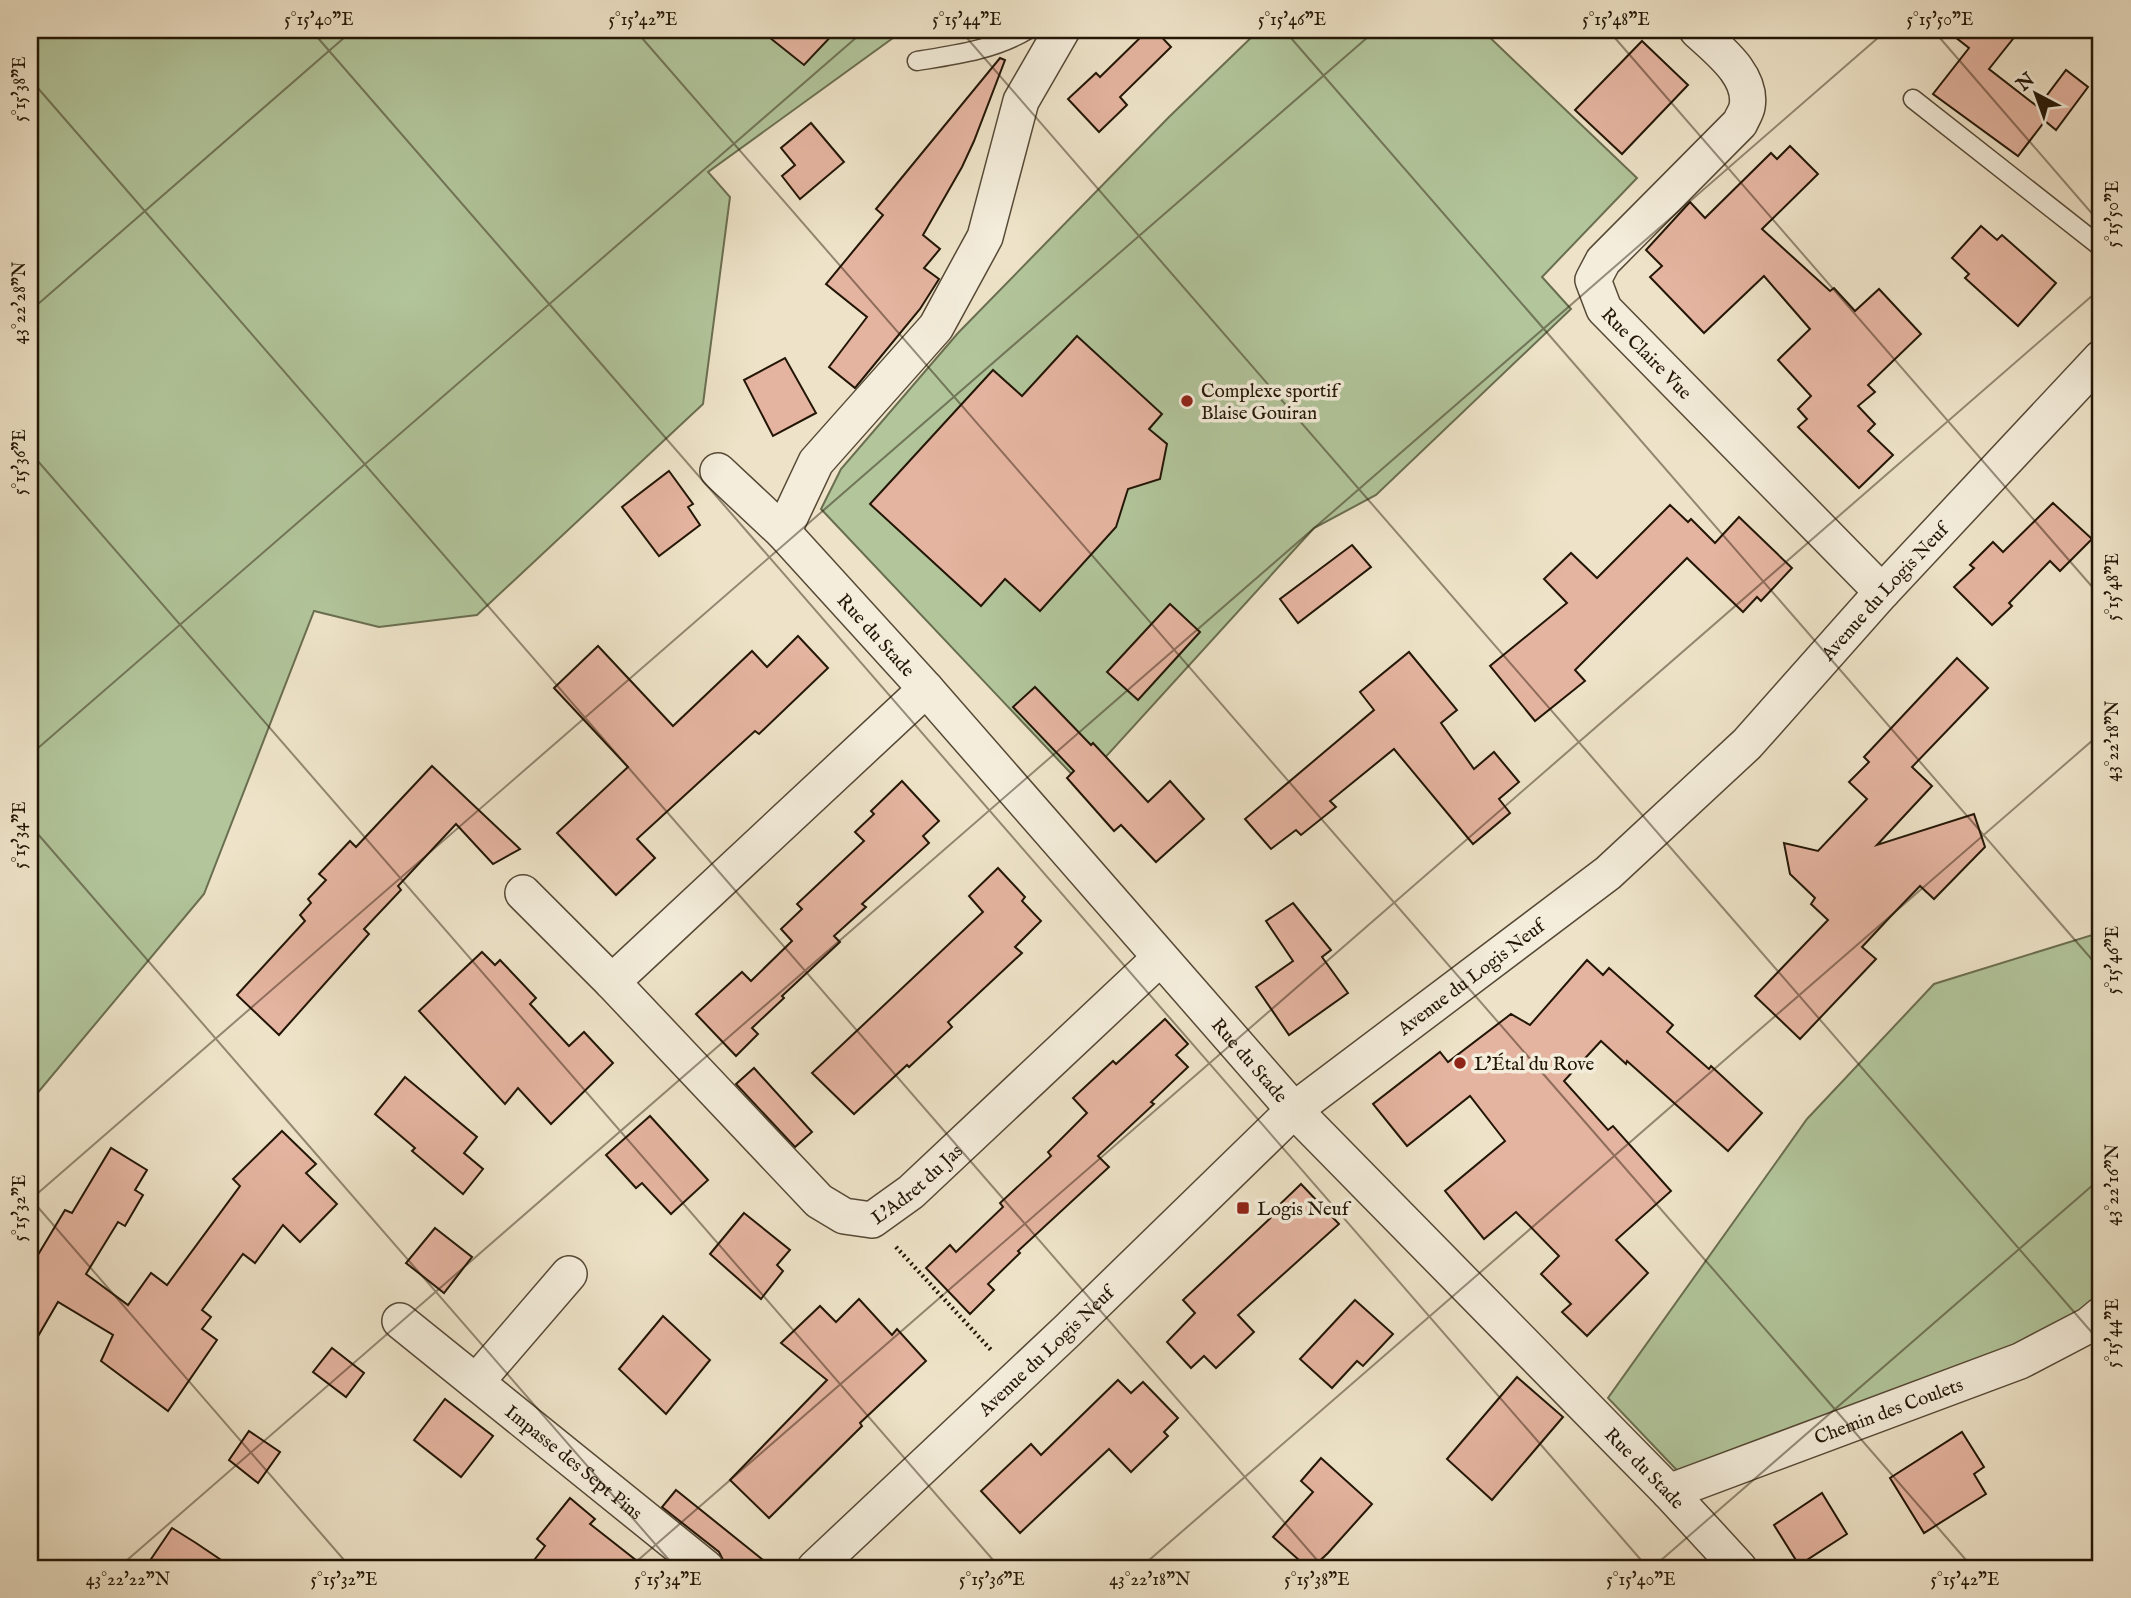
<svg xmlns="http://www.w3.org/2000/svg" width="2131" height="1598" viewBox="0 0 2131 1598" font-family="'IM FELL English',serif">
  <rect width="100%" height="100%" fill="#eee3c8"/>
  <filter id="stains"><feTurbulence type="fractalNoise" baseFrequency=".00286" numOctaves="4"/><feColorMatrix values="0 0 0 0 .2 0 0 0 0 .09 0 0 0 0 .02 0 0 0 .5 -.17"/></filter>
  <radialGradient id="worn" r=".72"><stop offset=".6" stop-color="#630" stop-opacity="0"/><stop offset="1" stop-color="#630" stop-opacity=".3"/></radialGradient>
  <g fill="#b2c59b" stroke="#6a6e50" stroke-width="2">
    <path d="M30 30H904L708 172 730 197 703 404 477 615 379 627 314 611 204 894 30 1102Z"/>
    <path d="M1259 30H1482L1637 178 1542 277 1571 309 1376 495 1314 528 1081 784 821 509 841 469 958 333 1169 117Z"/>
    <path d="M2092 935 2101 943V1315L1690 1484 1608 1398 1807 1119 1934 984Z"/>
  </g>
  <g fill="#e5b4a0" stroke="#231606" stroke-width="2">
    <path d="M760 30H837L804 65Z"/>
    <path d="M1148 30H1155L1171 47 1120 97 1127 105 1099 132 1068 99 1096 73 1100 77Z"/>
    <path d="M1946 30H2020L1989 69 2038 107 2066 70 2088 87 2056 130 2045 121 2018 156 1933 94 1969 48Z"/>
    <path d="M1642 41 1688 85 1622 154 1575 110Z"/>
    <path d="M1000 58 1005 60 974 141 962 167 923 235 940 249 924 268 939 279 920 309 855 388 829 367 867 317 826 284 883 215 876 209Z"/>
    <path d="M811 123 844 162 800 199 782 176 795 165 781 148Z"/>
    <path d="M1790 146 1818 174 1762 229 1830 291 1834 288 1855 311 1879 289 1921 334 1868 385 1875 392 1858 406 1875 424 1868 431 1893 455 1859 488 1798 427 1807 419 1798 409 1811 396 1778 360 1810 329 1764 276 1704 333 1650 277 1662 266 1646 250 1690 202 1705 218 1771 153 1777 159Z"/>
    <path d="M1981 226 1997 240 2002 235 2056 283 2018 326 1965 278 1969 274 1952 258Z"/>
    <path d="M1077 336 1162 414 1149 429 1167 444 1160 479 1128 489 1116 527 1040 611 1005 579 981 606 870 504 993 370 1022 396Z"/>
    <path d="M785 358 816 413 773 436 744 380Z"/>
    <path d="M669 471 693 504 688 507 700 525 659 556 622 507Z"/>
    <path d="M2053 503 2092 539 2060 571 2050 561 2009 603 2012 606 1992 625 1954 587 1974 568 1970 565 1993 542 2003 552Z"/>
    <path d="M1670 505 1688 522 1691 519 1715 543 1739 517 1792 568 1761 601 1757 597 1743 612 1687 558 1575 670 1585 681 1535 721 1490 666 1567 603 1544 579 1571 553 1597 578Z"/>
    <path d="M1352 545 1371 567 1298 623 1280 599Z"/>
    <path d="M1170 604 1200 632 1138 700 1107 672Z"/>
    <path d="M798 636 828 668 759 734 755 731 637 839 655 858 616 895 557 833 628 767 554 688 598 646 673 726 752 651 767 667Z"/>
    <path d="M1409 652 1457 710 1441 723 1474 769 1494 752 1519 782 1499 799 1510 813 1473 844 1394 749 1330 801 1336 807 1301 835 1296 830 1271 849 1245 819 1374 710 1360 692Z"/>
    <path d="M1957 658 1988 688 1912 767 1932 786 1877 845 1974 814 1985 847 1934 899 1920 886 1891 916 1862 947 1876 959 1800 1039 1755 996 1828 920 1811 904 1815 898 1790 874 1784 843 1818 851 1867 799 1849 782 1869 762 1864 757Z"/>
    <path d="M1035 687 1091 745 1093 743 1148 802 1170 781 1204 819 1156 862 1121 825 1114 831 1067 778 1074 771 1013 707Z"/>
    <path d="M432 766 520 849 493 864 456 824 398 886 401 890 364 929 369 934 279 1035 237 995 305 921 300 915 311 903 308 899 326 880 319 874 350 841 356 847Z"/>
    <path d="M902 781 939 821 923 836 929 843 862 904 866 907 834 936 840 942 782 996 784 998 752 1028 758 1034 736 1056 696 1014 742 972 751 981 792 941 781 929 802 909 797 904 864 841 855 832 874 814 871 811Z"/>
    <path d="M998 868 1025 897 1022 901 1041 921 1015 947 1022 953 948 1022 952 1027 909 1067 907 1065 854 1114 812 1073 983 912 969 896Z"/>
    <path d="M1293 903 1331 950 1322 957 1348 993 1289 1035 1256 987 1293 961 1266 921Z"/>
    <path d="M482 952 495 965 500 960 536 998 530 1004 569 1046 584 1032 613 1063 551 1124 518 1088 505 1104 419 1011Z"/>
    <path d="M1587 960 1603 975 1609 968 1673 1025 1667 1032 1709 1069 1711 1066 1762 1113 1728 1151 1627 1061 1626 1064 1601 1041 1564 1081 1608 1130 1613 1126 1671 1191 1616 1240 1648 1273 1587 1336 1562 1312 1571 1304 1541 1274 1559 1256 1516 1212 1484 1239 1445 1191 1505 1141 1470 1096 1407 1146 1373 1104 1440 1052 1448 1062 1511 1014 1530 1025Z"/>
    <path d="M1165 1019 1188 1044 1176 1055 1188 1067 1151 1102 1154 1104 1098 1156 1109 1167 1018 1251 1020 1253 988 1284 994 1290 970 1314 926 1268 950 1245 956 1252 1003 1207 1000 1203 1051 1156 1048 1152 1087 1113 1073 1098 1113 1061 1116 1064Z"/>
    <path d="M754 1068 812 1132 795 1147 736 1084Z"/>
    <path d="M405 1077 477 1137 464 1153 483 1169 463 1194 412 1151 415 1148 375 1114Z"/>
    <path d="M650 1116 708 1180 671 1214 642 1183 636 1188 606 1155Z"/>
    <path d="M282 1131 316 1164 306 1173 337 1204 300 1242 283 1225 255 1263 243 1254 202 1310 211 1317 202 1329 217 1340 168 1411 101 1361 113 1335 58 1302 30 1350V1268L65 1210 72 1213 111 1148 147 1170 135 1190 143 1195 125 1226 118 1222 86 1274 128 1305 151 1273 167 1285 240 1186 233 1179Z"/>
    <path d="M1301 1184 1339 1224 1238 1315 1254 1332 1216 1368 1204 1356 1191 1368 1167 1342 1195 1313 1183 1300 1278 1211 1275 1209Z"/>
    <path d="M744 1213 790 1250 777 1265 783 1271 761 1299 710 1254Z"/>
    <path d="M435 1228 472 1257 444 1293 406 1263Z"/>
    <path d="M859 1299 892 1335 897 1329 926 1361 860 1423 862 1426 769 1518 730 1480 827 1380 781 1343 820 1306 836 1322Z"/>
    <path d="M1355 1300 1393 1334 1363 1366 1357 1361 1332 1388 1300 1359Z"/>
    <path d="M663 1316 710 1360 666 1414 619 1369Z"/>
    <path d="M332 1348 364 1373 346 1397 313 1372Z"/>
    <path d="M1517 1377 1563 1417 1492 1500 1447 1459Z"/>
    <path d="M1118 1380 1131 1393 1143 1382 1178 1418 1164 1432 1168 1436 1131 1472 1109 1449 1020 1533 981 1491 1031 1444 1041 1455Z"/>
    <path d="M445 1399 493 1436 461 1477 414 1440Z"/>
    <path d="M249 1431 280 1452 258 1483 229 1460Z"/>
    <path d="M1962 1432 1984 1467 1974 1474 1986 1494 1924 1533 1890 1478Z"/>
    <path d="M1321 1458 1372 1504 1328 1553 1312 1568H1308L1273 1537 1313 1492 1301 1481Z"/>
    <path d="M676 1490 773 1568H727L719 1552 662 1507Z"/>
    <path d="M1822 1493 1847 1534 1799 1565 1774 1525Z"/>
    <path d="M570 1498 595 1519 590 1524 646 1568H528L545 1546 537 1539Z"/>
    <path d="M172 1528 196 1543 233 1568H145Z"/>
  </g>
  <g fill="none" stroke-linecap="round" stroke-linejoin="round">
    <defs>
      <g id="lane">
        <path d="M917 61C954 55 994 50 1027 30"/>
        <path d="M1913 99 2101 247"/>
      </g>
      <g id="street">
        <path id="s1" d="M1697 30C1717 49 1753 75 1747 107 1746 112 1742 118 1740 123L1603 261 1593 280 1604 309 1882 592"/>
        <path id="s2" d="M718 471 783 532 926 689 1294 1110 1669 1492 1739 1568"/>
        <path d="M783 532 816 462 936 327 985 237 1021 101 1062 30"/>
        <path id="s3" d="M523 893 612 982 819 1201 844 1216 872 1220 911 1192 1160 958"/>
        <path d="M612 982 926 689"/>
        <path id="s4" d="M400 1321 706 1568"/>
        <path d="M476 1382 569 1274"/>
        <path id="s5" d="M1669 1492 2020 1361 2089 1325 2101 1315"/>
        <path id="s6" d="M815 1568 1068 1330 1294 1110 1608 873 1747 744 1882 592 2101 358"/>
      </g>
    </defs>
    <use href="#lane" stroke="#564936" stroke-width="21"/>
    <use href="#street" stroke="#564936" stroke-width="38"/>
    <path stroke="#231606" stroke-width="4.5" stroke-dasharray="2 3.5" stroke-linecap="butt" d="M896 1247 992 1351"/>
    <use href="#lane" stroke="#f4eddb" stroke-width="18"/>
    <use href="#street" stroke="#f4eddb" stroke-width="35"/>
  </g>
  <path fill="none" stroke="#231606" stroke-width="2" stroke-opacity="0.45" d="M311 30 1648 1568M635 30 1973 1568M960 30 2101 1343M1284 30 2101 970M1608 30 2101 597M1933 30 2101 224M30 79 1324 1568M30 311 353 30M30 452 1000 1568M30 755 865 30M30 825 676 1568M30 1198 351 1568M30 1200 1376 30M118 1568 1887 30M629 1568 2101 288M1140 1568 2101 733M1652 1568 2101 1178"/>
  <g fill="#8f2418" stroke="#f4eddb" stroke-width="2.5">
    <circle cx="1187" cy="401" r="7"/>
    <circle cx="1460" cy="1063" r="7"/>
    <rect x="1236" y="1201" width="14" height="14" rx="3.5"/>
  </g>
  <g text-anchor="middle" stroke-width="7" stroke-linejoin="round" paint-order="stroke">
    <g font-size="19" fill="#231606" stroke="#f4eddb">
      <text dy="7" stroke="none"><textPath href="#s1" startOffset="422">Rue Claire Vue</textPath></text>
      <text dy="7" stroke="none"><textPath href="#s6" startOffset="1451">Avenue du Logis Neuf</textPath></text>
      <text dy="7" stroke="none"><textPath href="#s2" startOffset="228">Rue du Stade</textPath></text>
      <text dy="7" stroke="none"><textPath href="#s6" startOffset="884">Avenue du Logis Neuf</textPath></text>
      <text dy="7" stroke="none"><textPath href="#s2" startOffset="794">Rue du Stade</textPath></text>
      <text dy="7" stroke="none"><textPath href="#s3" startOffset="542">L'Adret du Jas</textPath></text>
      <text dy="7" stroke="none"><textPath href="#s6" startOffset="317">Avenue du Logis Neuf</textPath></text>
      <text dy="7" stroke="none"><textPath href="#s5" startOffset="234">Chemin des Coulets</textPath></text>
      <text dy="7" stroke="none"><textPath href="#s4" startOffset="224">Impasse des Sept Pins</textPath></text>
      <text dy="7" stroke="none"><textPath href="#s2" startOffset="1362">Rue du Stade</textPath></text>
    </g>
    <g font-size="19" fill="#231606" stroke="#f4eddb" text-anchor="start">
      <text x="1201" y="397">Complexe sportif<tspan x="1201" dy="22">Blaise Gouiran</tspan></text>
      <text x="1474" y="1070">L'Étal du Rove</text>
      <text x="1257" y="1215">Logis Neuf</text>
    </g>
  </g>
  <rect width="2131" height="1598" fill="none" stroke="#eee3c8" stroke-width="77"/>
  <g transform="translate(2036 94) rotate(319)" stroke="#f4eddb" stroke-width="5" paint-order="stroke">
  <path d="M0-5L12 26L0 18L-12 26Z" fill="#231606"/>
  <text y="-10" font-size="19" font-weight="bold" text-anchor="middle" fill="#231606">N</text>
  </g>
  <rect x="38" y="38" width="2054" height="1522" fill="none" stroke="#231606" stroke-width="2.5"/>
  <g font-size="18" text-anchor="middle" fill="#231606">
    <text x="319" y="25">5°15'40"E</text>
    <text x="643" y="25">5°15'42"E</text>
    <text x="967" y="25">5°15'44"E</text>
    <text x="1292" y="25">5°15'46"E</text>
    <text x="1616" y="25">5°15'48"E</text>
    <text x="1940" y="25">5°15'50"E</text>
    <text transform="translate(19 89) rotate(-90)" y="6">5°15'38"E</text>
    <text transform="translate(2112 214) rotate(-90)" y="6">5°15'50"E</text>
    <text transform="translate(19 303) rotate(-90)" y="6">43°22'28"N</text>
    <text transform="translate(19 462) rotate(-90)" y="6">5°15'36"E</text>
    <text transform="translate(2112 587) rotate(-90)" y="6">5°15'48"E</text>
    <text transform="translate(2112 741) rotate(-90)" y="6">43°22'18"N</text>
    <text transform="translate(19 835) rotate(-90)" y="6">5°15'34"E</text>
    <text transform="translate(2112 960) rotate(-90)" y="6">5°15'46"E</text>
    <text transform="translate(2112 1185) rotate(-90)" y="6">43°22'16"N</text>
    <text transform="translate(19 1208) rotate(-90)" y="6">5°15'32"E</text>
    <text transform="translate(2112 1333) rotate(-90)" y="6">5°15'44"E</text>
    <text x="128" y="1585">43°22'22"N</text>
    <text x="344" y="1585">5°15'32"E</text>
    <text x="668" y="1585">5°15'34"E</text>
    <text x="992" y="1585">5°15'36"E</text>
    <text x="1150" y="1585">43°22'18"N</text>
    <text x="1317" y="1585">5°15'38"E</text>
    <text x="1641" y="1585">5°15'40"E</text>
    <text x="1965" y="1585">5°15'42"E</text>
  </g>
  <rect width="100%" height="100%" filter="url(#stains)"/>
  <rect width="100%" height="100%" fill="url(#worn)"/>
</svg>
